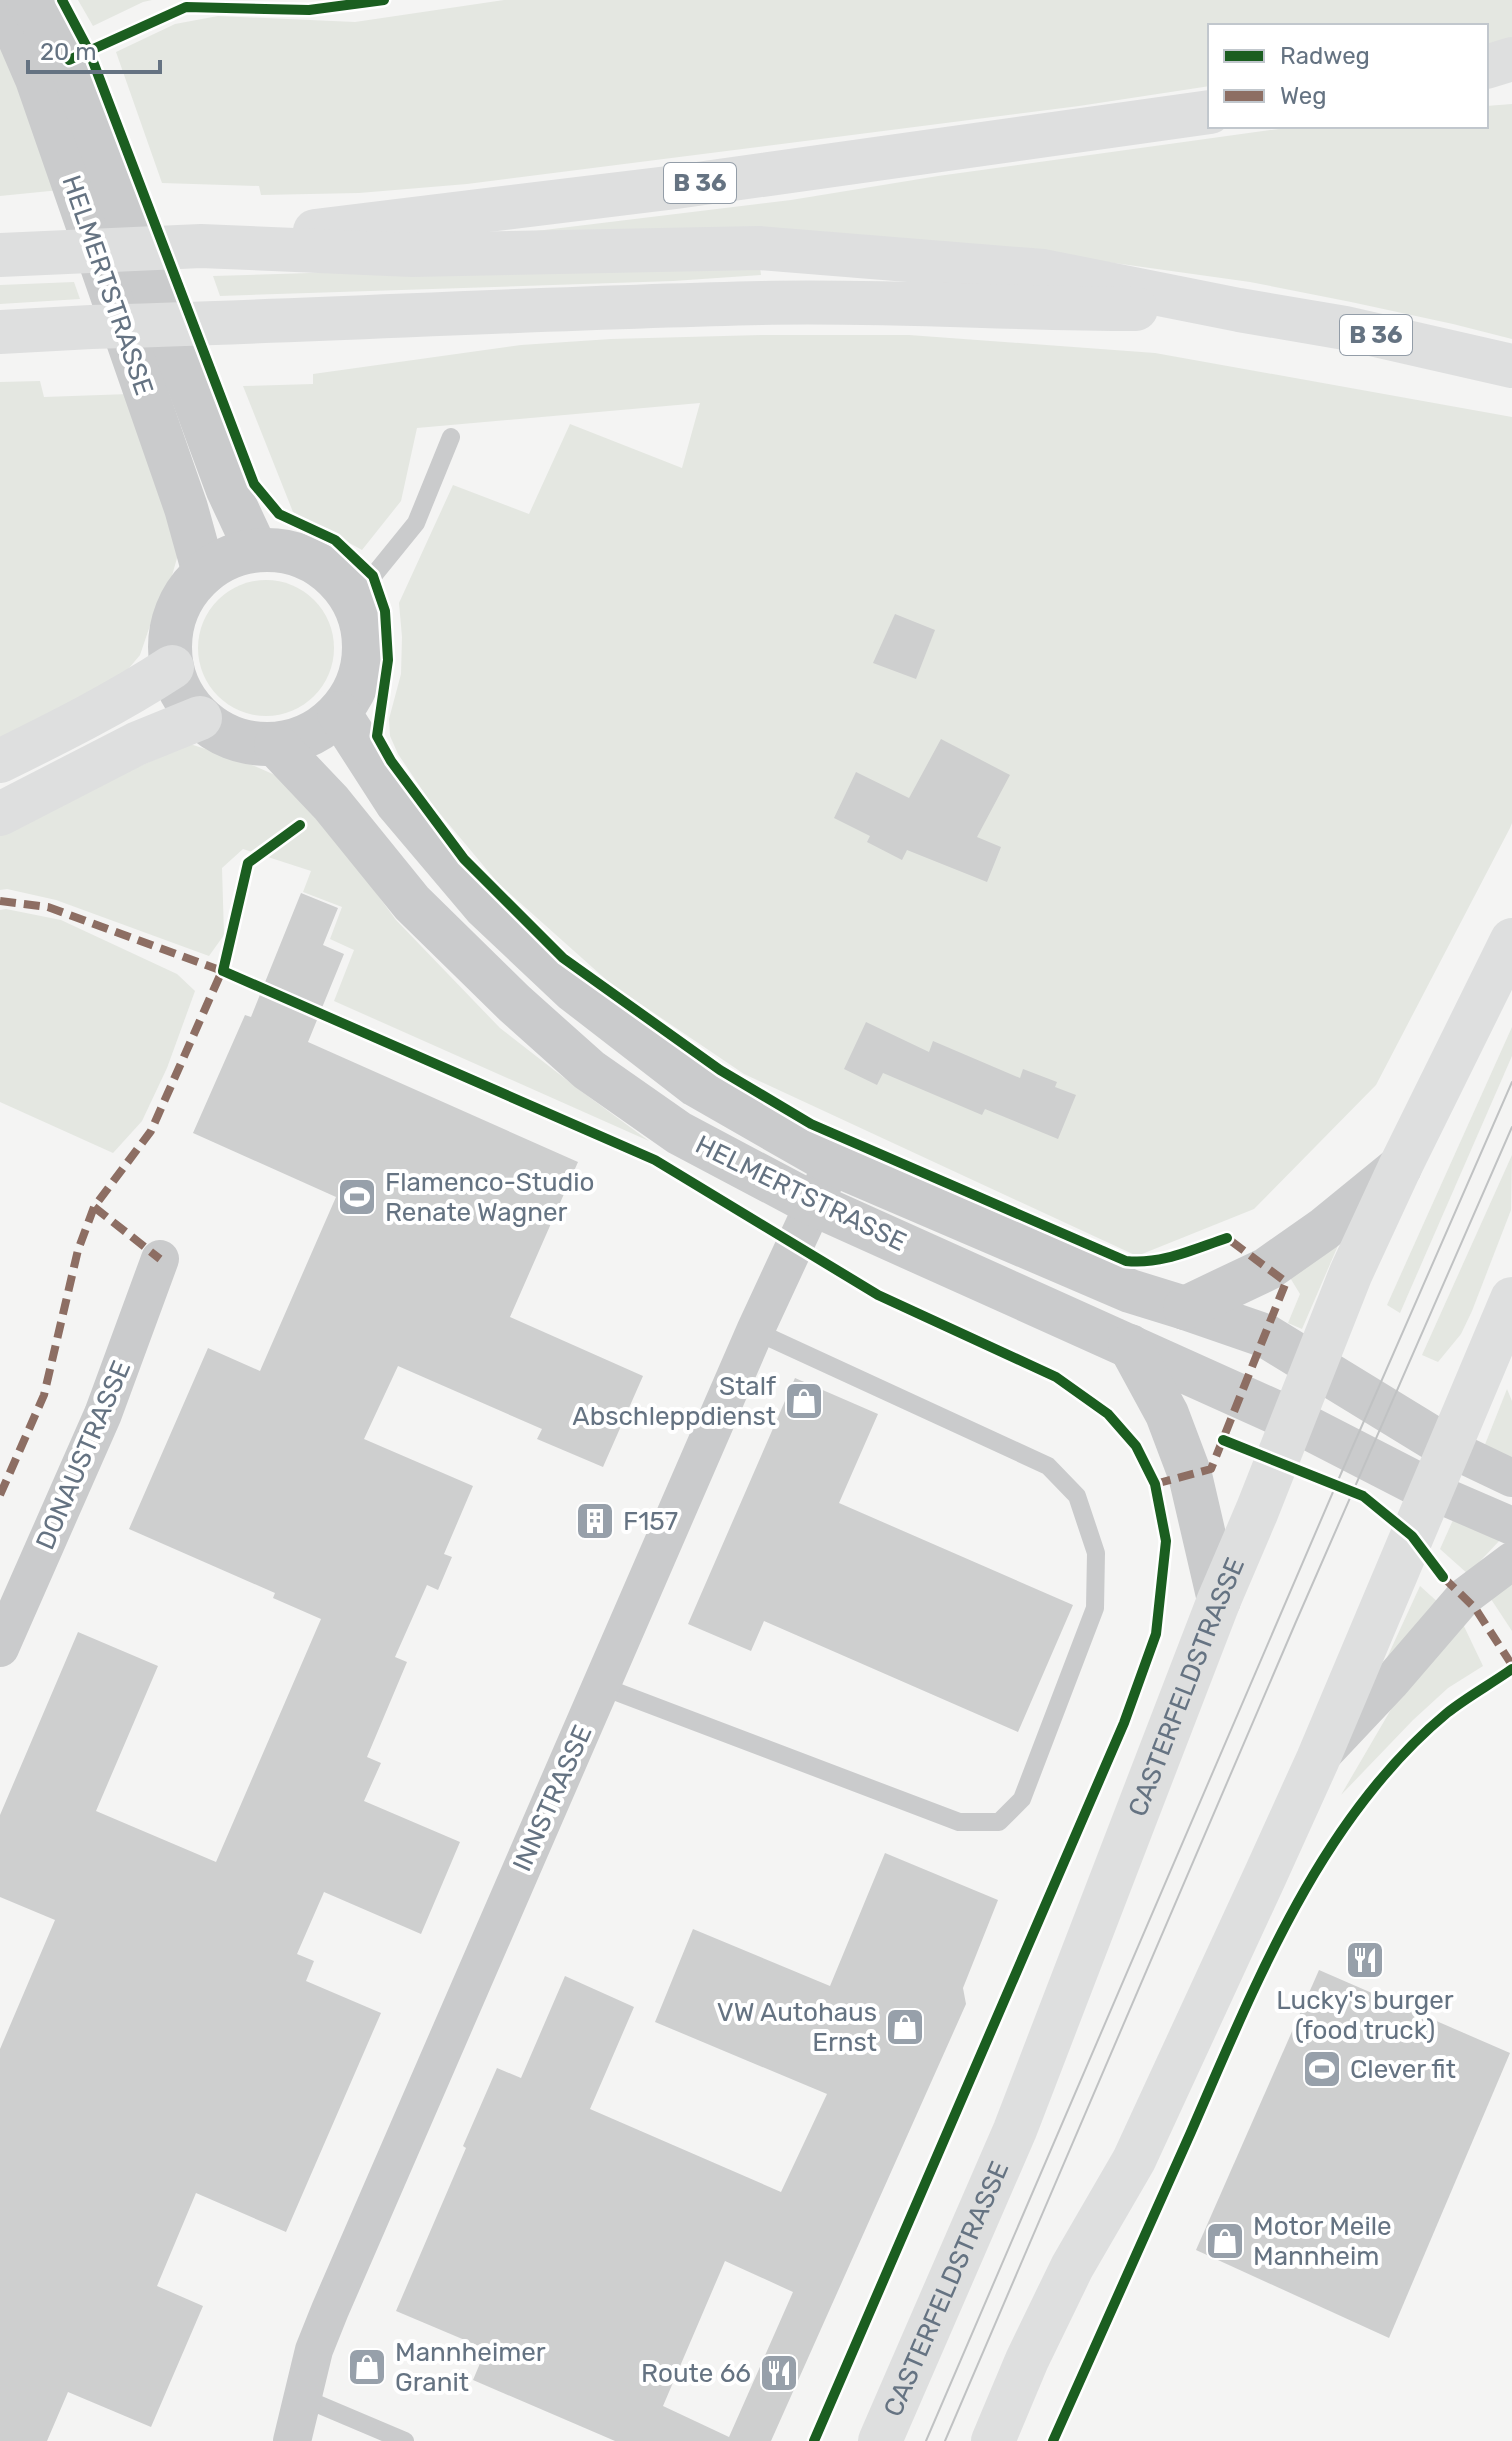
<svg xmlns="http://www.w3.org/2000/svg" width="1512" height="2441" viewBox="0 0 1512 2441" font-family="Rubik,sans-serif">
  <rect width="100%" height="100%" fill="#f4f4f3"/>
  <g fill="#e4e7e1">
    <path d="M78 0H152L143 2 93 26Z"/>
    <path d="M504 0H1512V40L1486 45V26H1210V86L1079 106 467 184 359 193 261 195 259 186 162 183 116 52 175 24 218 16 355 22Z"/>
    <path d="M0 42 60 190 0 196Z"/>
    <path d="M1512 104V339L1453 324 1351 302 1250 282 1107 262 536 231 791 200 938 176 1300 126H1486V106Z"/>
    <path d="M760 267 761 275 673 281 220 296 213 276 436 269Z"/>
    <path d="M74 282 80 299 0 304V285Z"/>
    <path d="M761 335H909L1155 353 1512 417V823L1510 828 1376 1085 1254 1209 1137 1256 744 1074 611 984 498 883 431 803 398 754 390 736 389 719 401 674 402 637 399 603 453 485 529 514 570 424 682 468 700 403 417 428 401 501 362 550 293 512 243 386 313 384V374L521 345 611 339Z"/>
    <path d="M40 381 44 397 129 394 178 535 177 558 170 583 159 599 140 655 124 674 0 744V382Z"/>
    <circle cx="266" cy="648" r="68"/>
    <path d="M190 744 243 761 284 779 329 829 396 920 500 1028 581 1091 649 1141 334 1001 354 950 330 939 342 907 303 892 311 871 243 849 222 868 224 935 209 956 56 900 7 889 0 890V828Z"/>
    <path d="M6 909 61 920 177 974 195 991 167 1068 142 1121 113 1153 0 1102V910Z"/>
    <path d="M1512 1027V1056L1400 1313 1387 1305Z"/>
    <path d="M1512 1155 1511 1210 1472 1311 1461 1334 1438 1362 1422 1355Z"/>
    <path d="M1343 1234 1302 1329 1288 1323 1300 1294 1289 1276Z"/>
    <path d="M1507 1389 1512 1401V1458L1484 1447Z"/>
    <path d="M1453 1520 1500 1540 1468 1574 1440 1549Z"/>
    <path d="M1512 1577V1631L1487 1593Z"/>
    <path d="M1420 1586 1441 1605 1379 1675Z"/>
    <path d="M1461 1620 1483 1666 1448 1688 1413 1720 1341 1795 1393 1706Z"/>
  </g>
  <g fill="#cecfcf" fill-rule="evenodd">
    <path d="M895 614 935 630 916 679 873 663Z"/>
    <path d="M941 739 1010 775 977 837 1001 847 987 882 907 850 902 860 867 842 870 836 834 818 856 772 909 798Z"/>
    <path d="M301 893 338 908 323 945 344 954 308 1042 578 1162 510 1317 643 1376 603 1467 537 1439 542 1429 398 1366 364 1439 473 1486 444 1554 452 1557 438 1590 427 1585 395 1657 407 1662 367 1757 381 1763 364 1801 460 1842 421 1934 324 1892 297 1954 314 1961 306 1981 381 2013 286 2232 196 2193 157 2286 203 2306 151 2427 68 2392 47 2441H0V2049L55 1920 0 1897V1815L78 1632 158 1666 96 1811 216 1862 321 1619 273 1598 275 1593 129 1529 208 1348 260 1371 336 1197 193 1133 245 1015 251 1017Z"/>
    <path d="M866 1022 929 1052 933 1041 1020 1078 1023 1069 1057 1082 1055 1087 1076 1095 1058 1139 985 1109 982 1115 883 1073 877 1085 844 1069Z"/>
    <path d="M795 1378 878 1414 839 1503 1073 1605 1018 1732 764 1621 751 1651 688 1624Z"/>
    <path d="M885 1853 998 1900 963 1988 966 2004 771 2441H615L473 2380 486 2349 396 2311 466 2148 463 2146 497 2068 521 2078 565 1976 634 2007 590 2109 781 2192 827 2094 655 2022 693 1929 830 1986ZM725 2261 793 2292 729 2437 663 2406Z"/>
    <path d="M1319 1970 1510 2053 1389 2338 1196 2250Z"/>
  </g>
  <g fill="none" stroke-linecap="round" stroke-linejoin="round">
    <g stroke="#cacbcc" stroke-width="18">
      <path d="M350 596 373 576 416 523 451 437"/>
      <path d="M601 1686 959 1822H999L1022 1799 1095 1608 1096 1553 1077 1496 1048 1466 755 1331"/>
      <path d="M301 2397 405 2441"/>
    </g>
    <g stroke="#cacbcc" stroke-width="38">
      <path d="M1449 1448 1512 1478"/>
      <path d="M1431 1491 1512 1526"/>
      <path d="M0 1648 103 1414 160 1259"/>
      <path d="M1325 1752 1390 1683 1464 1597 1512 1561"/>
      <path d="M292 2441 314 2350 330 2310 755 1331 826 1178"/>
    </g>
    <g stroke="#cacbcc" stroke-width="44">
      <path d="M3 0 37 79 186 508 204 573"/>
      <path d="M28 0 69 60 228 490 256 550"/>
      <circle cx="267" cy="647" r="97"/>
      <path d="M339 713 397 803 485 907 573 990 696 1085 834 1164 1130 1291 1185 1308 1266 1336 1449 1448"/>
      <path d="M276 745 331 803 412 903 514 1003 589 1070 679 1133 813 1204 1293 1420 1431 1491"/>
      <path d="M1185 1308 1267 1269 1324 1229 1400 1167"/>
      <path d="M1130 1346 1167 1414 1190 1475 1219 1600"/>
    </g>
    <g stroke="#dedfdf" stroke-width="44">
      <path id="s1" d="M880 2441 1015 2130 1219 1600 1257 1511 1351 1273 1400 1167 1512 940"/>
      <path d="M993 2441 1027 2360 1072 2267 1134 2160 1265 1876 1318 1759 1512 1299"/>
    </g>
    <g stroke="#dedfdf" stroke-width="44">
      <path d="M1486 67 1512 59"/>
      <path d="M315 231 676 187 1210 112"/>
      <path d="M0 255 201 246 412 255 759 248 1043 271 1239 310 1345 328 1512 366"/>
      <path d="M0 332 91 327C315 321 538 308 762 303 887 300 1011 309 1136 309"/>
      <path d="M0 761C59 732 117 703 172 667"/>
      <path d="M0 814 136 744 200 718"/>
    </g>
    <g stroke="#c0c2c3" stroke-width="2">
      <path d="M926 2441 1336 1485 1512 1082"/>
      <path d="M945 2441 1295 1624 1512 1127"/>
    </g>
    <g stroke="#8d6e63" stroke-width="8" stroke-dasharray="16 8" stroke-linecap="butt">
      <path d="M0 901 48 907 228 973"/>
      <path d="M94 1207 160 1259"/>
      <path d="M1155 1484 1211 1469 1286 1282 1227 1238 1221 1240"/>
      <path d="M0 1495 44 1395 78 1250 94 1207 151 1131 225 964"/>
      <path d="M1443 1577 1475 1608 1512 1665"/>
    </g>
    <defs>
      <g id="cycleway">
        <path d="M62 0 89 51 254 484 279 514 335 540 373 576 385 611 388 660 377 736 391 761 464 859 563 958 720 1070 811 1124 1126 1261C1161 1265 1194 1249 1227 1238"/>
        <path d="M69 60 186 7 309 10 384 0"/>
        <path d="M300 825 248 863 223 971 655 1160 878 1295 1056 1377 1108 1414 1136 1446 1155 1484 1166 1541 1156 1634 1124 1723 814 2441"/>
        <path d="M1223 1440 1363 1496 1412 1536 1443 1577"/>
        <path d="M1053 2441C1099 2338 1145 2235 1191 2132 1255 1985 1320 1818 1447 1713 1467 1697 1491 1684 1512 1669"/>
      </g>
    </defs>
    <use href="#cycleway" stroke="#fff" stroke-width="15"/>
    <use href="#cycleway" stroke="#1b5e20" stroke-width="10"/>
  </g>
  <defs>
    <symbol id="stadium-square" viewBox="-11 -11 22 22"><rect x="-9" y="-9" width="18" height="18" rx="4" fill="#97a0aa" stroke="#fff"/><path d="M0-5a6.5 5 0 1 0 0 10a6.5 5 0 1 0 0-10ZM-3.5-1.8h7v3.6h-7Z" fill="#fff"/></symbol>
    <symbol id="shop-square" viewBox="-11 -11 22 22"><rect x="-9" y="-9" width="18" height="18" rx="4" fill="#97a0aa" stroke="#fff"/><path d="M-5-2.5h2.3a2.7 3.5 0 0 1 5.4 0H5L5.5 6h-11ZM-1.5-2.5h3a1.5 2.3 0 0 0-3 0Z" fill="#fff"/></symbol>
    <symbol id="building-square" viewBox="-11 -11 22 22"><rect x="-9" y="-9" width="18" height="18" rx="4" fill="#97a0aa" stroke="#fff"/><path d="M-4-6H4V6H1V3H-1V6H-4ZM-2.5-4.3h1.7v1.8h-1.7ZM.8-4.3h1.7v1.8H.8ZM-2.5-1h1.7V.8h-1.7ZM.8-1h1.7V.8H.8Z" fill="#fff"/></symbol>
    <symbol id="restaurant-square" viewBox="-11 -11 22 22"><rect x="-9" y="-9" width="18" height="18" rx="4" fill="#97a0aa" stroke="#fff"/><path d="M-5-6h1v4h1v-4h1v4h1v-4h1v5L-1.5 .5V6h-2V.5L-5-1ZM5-6V6H3V1.5H1.5Q1.5-4 5-6Z" fill="#fff"/></symbol>
  </defs>
  <g fill-rule="evenodd">
    <use href="#stadium-square" x="335" y="1175" width="44" height="44"/>
    <use href="#shop-square" x="782" y="1379" width="44" height="44"/>
    <use href="#building-square" x="573" y="1499" width="44" height="44"/>
    <use href="#restaurant-square" x="1343" y="1938" width="44" height="44"/>
    <use href="#shop-square" x="883" y="2005" width="44" height="44"/>
    <use href="#stadium-square" x="1300" y="2047" width="44" height="44"/>
    <use href="#shop-square" x="1203" y="2219" width="44" height="44"/>
    <use href="#shop-square" x="345" y="2345" width="44" height="44"/>
    <use href="#restaurant-square" x="757" y="2351" width="44" height="44"/>
  </g>
  <g text-anchor="middle" stroke-width="8" stroke-linejoin="round" paint-order="stroke">
    <g fill="#fff" stroke="#939da8" stroke-width="2">
      <rect x="664" y="163" width="72" height="40" rx="6"/>
      <rect x="1340" y="315" width="72" height="40" rx="6"/>
    </g>
    <g font-size="24" font-weight="bold" fill="#657382">
      <text x="700" y="191">B 36</text>
      <text x="1376" y="343">B 36</text>
    </g>
    <g font-size="26" fill="#657382" stroke="#fff">
      <text transform="translate(108 285) rotate(71)" y="9">HELMERTSTRASSE</text>
      <text transform="translate(801 1193) rotate(26)" y="9">HELMERTSTRASSE</text>
      <text transform="translate(83 1455) rotate(-67)" y="9">DONAUSTRASSE</text>
      <text dy="9" stroke="none"><textPath href="#s1" startOffset="814">CASTERFELDSTRASSE</textPath></text>
      <text transform="translate(552 1798) rotate(-66)" y="9">INNSTRASSE</text>
      <text dy="9" stroke="none"><textPath href="#s1" startOffset="166">CASTERFELDSTRASSE</textPath></text>
    </g>
    <g font-size="26" fill="#657382" stroke="#fff" text-anchor="start">
      <text x="385" y="1191">Flamenco-Studio<tspan x="385" dy="30">Renate Wagner</tspan></text>
      <text x="776" y="1395" text-anchor="end">Stalf<tspan x="776" dy="30">Abschleppdienst</tspan></text>
      <text x="623" y="1530">F157</text>
      <text x="1365" y="2009" text-anchor="middle">Lucky's burger<tspan x="1365" dy="30">(food truck)</tspan></text>
      <text x="877" y="2021" text-anchor="end">VW Autohaus<tspan x="877" dy="30">Ernst</tspan></text>
      <text x="1350" y="2078">Clever fit</text>
      <text x="1253" y="2235">Motor Meile<tspan x="1253" dy="30">Mannheim</tspan></text>
      <text x="395" y="2361">Mannheimer<tspan x="395" dy="30">Granit</tspan></text>
      <text x="751" y="2382" text-anchor="end">Route 66</text>
    </g>
  </g>
  <rect x="1208" y="24" width="280" height="104" fill="#ffffff" stroke="#c1c7cd" stroke-width="2"/>
  <rect x="1224" y="50" width="40" height="12" fill="#1b5e20" stroke="#c1c7cd" stroke-width="2"/>
  <text x="1280" y="64" font-size="24" fill="#657382">Radweg</text>
  <rect x="1224" y="90" width="40" height="12" fill="#8d6e63" stroke="#c1c7cd" stroke-width="2"/>
  <text x="1280" y="104" font-size="24" fill="#657382">Weg</text>
  <path d="M28 60v12h132v-12" fill="none" stroke="#657382" stroke-width="4"/>
  <text x="40" y="60" font-size="24" fill="#657382" stroke="#ffffff" stroke-width="6" paint-order="stroke">20 m</text>
</svg>
